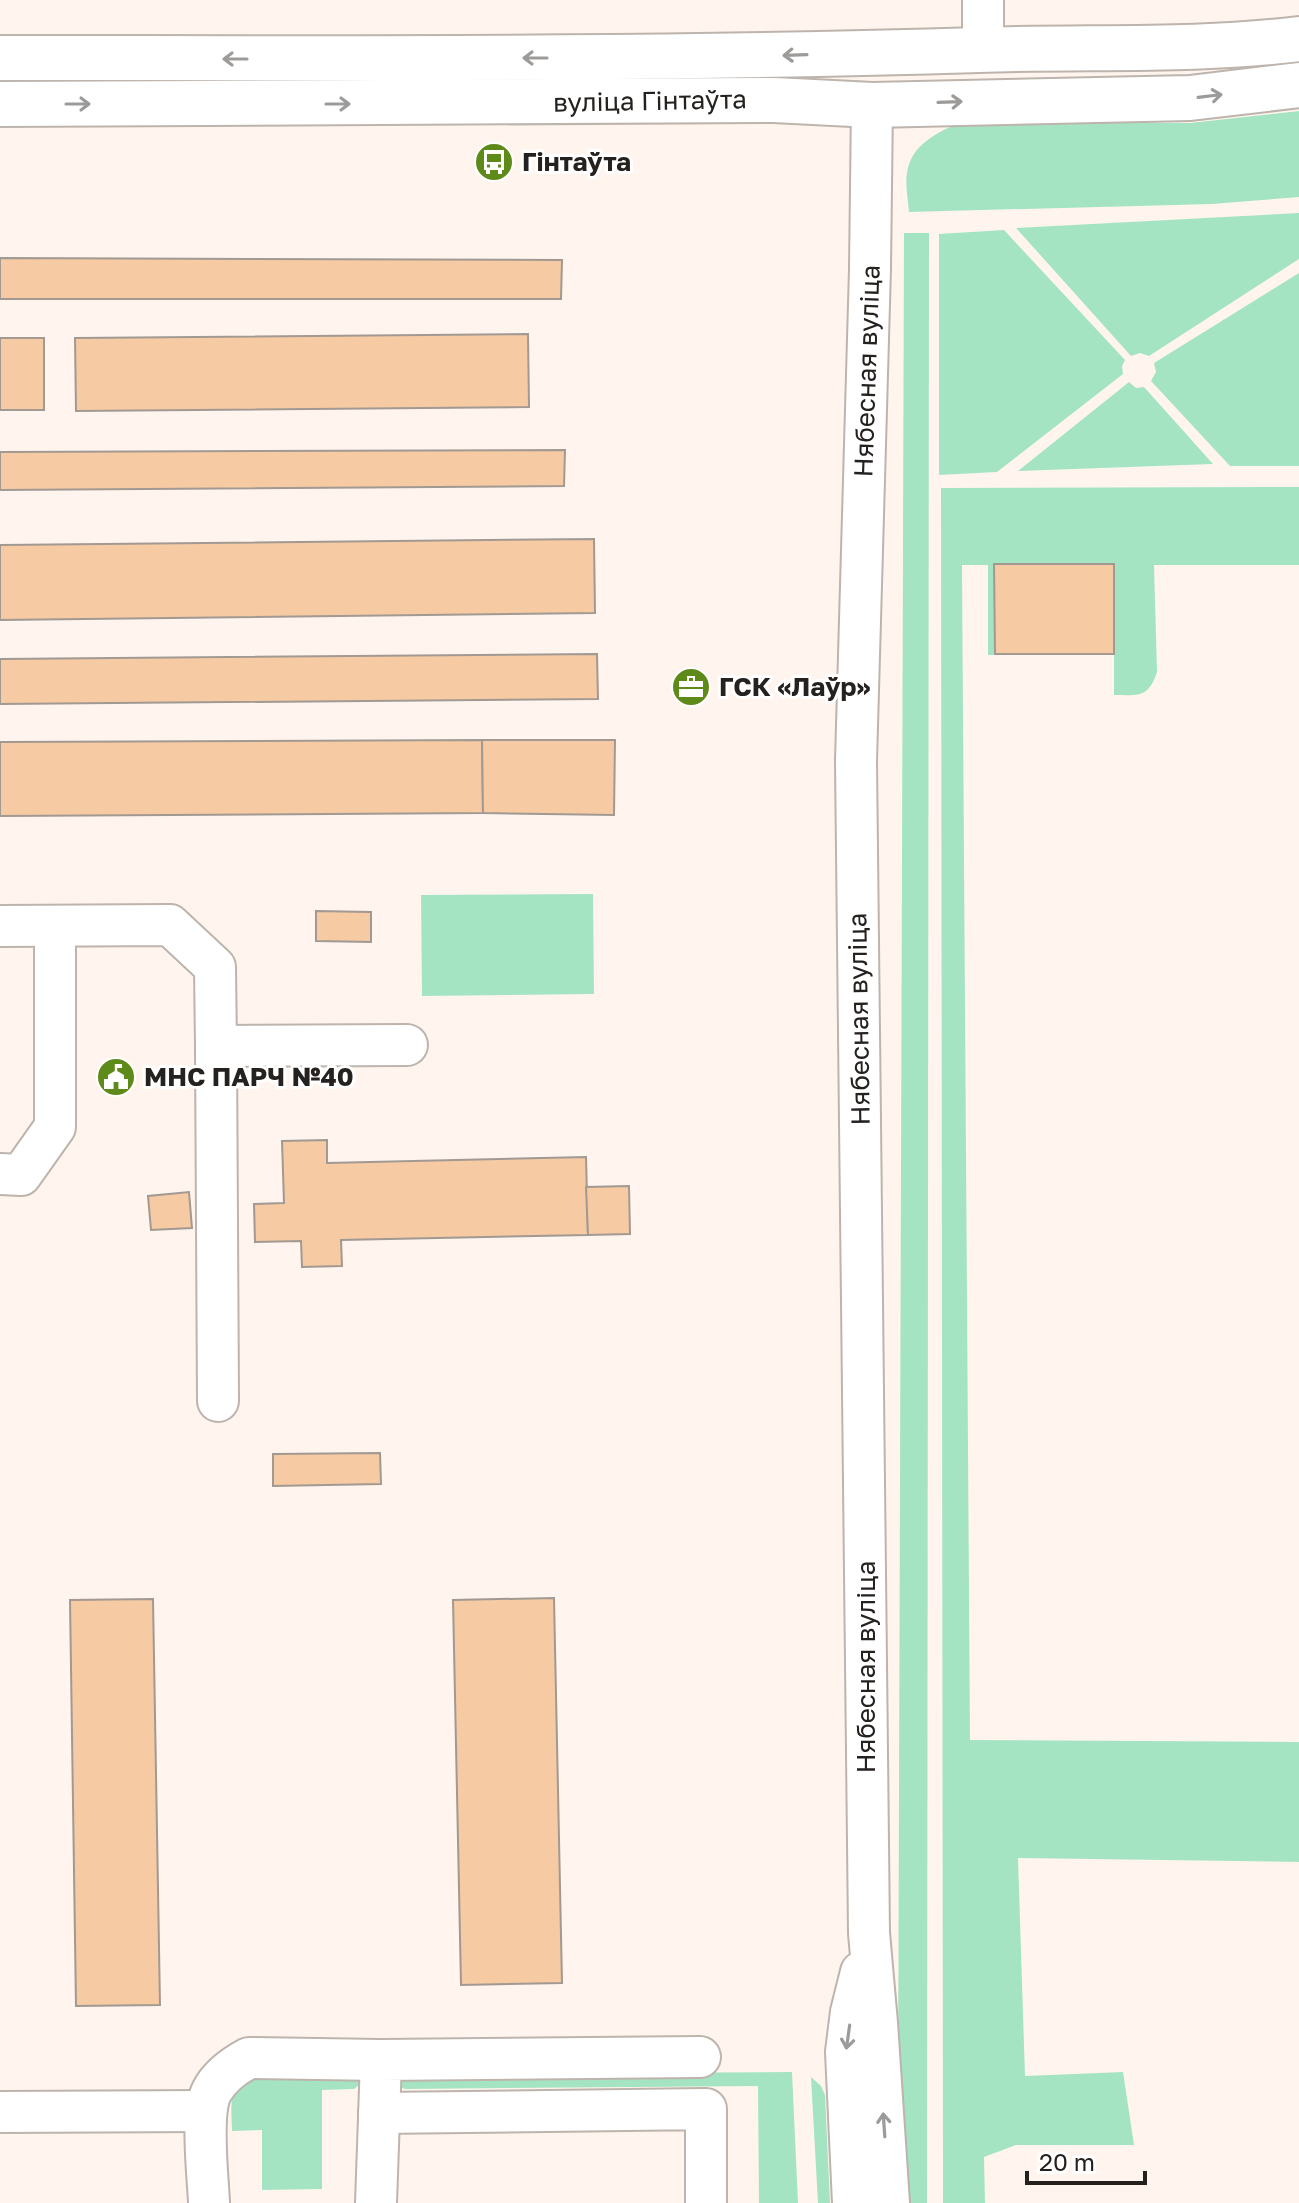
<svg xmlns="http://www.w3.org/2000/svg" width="1299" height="2203" viewBox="0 0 1299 2203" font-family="'Golos Text',sans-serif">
  <rect width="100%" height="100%" fill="#fff5ee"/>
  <g fill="#a5e4c3">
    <path d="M1299 111V197L1212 204 909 212C908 200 905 185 907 173 910 145 939 131 962 122L1190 123Z"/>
    <path d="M1299 213V259L1149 356 1140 353 1131 356 1016 228Z"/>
    <path d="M1004 230 1125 360 1122 366 1123 374 997 472 939 475V234Z"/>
    <path d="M904 233H929L927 2203H903L898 2105Z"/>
    <path d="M1299 273V466H1230L1151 381 1156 372 1154 363Z"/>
    <path d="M1129 382 1136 388 1144 387 1213 464 1018 471Z"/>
    <path d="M1299 487V565H1154L1157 672C1148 699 1138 695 1114 695V654L988 655V565H962L970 1740 1299 1742V1862L1018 1858 1025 2076 1123 2072 1134 2145H1016L984 2157 985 2203H943L941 488Z"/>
    <path d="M593 894 594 994 422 996 421 895Z"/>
    <path d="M792 2072 798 2203H759L758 2086 405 2089 400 2087 398 2079 404 2074Z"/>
    <path d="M254 2077H359L360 2084 354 2089 322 2090V2189L262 2190V2130L232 2131C232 2119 229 2099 236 2089 240 2084 248 2080 254 2077Z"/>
    <path d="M811 2077 821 2086 825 2095 830 2203H818Z"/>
  </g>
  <g fill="#f6caa3" stroke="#a19992" stroke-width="2">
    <path d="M0 258 562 260 561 299H0Z"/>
    <path d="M528 334 529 407 76 411 75 338Z"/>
    <rect x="0" y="338" width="44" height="72"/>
    <path d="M565 450 564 486 0 490V452Z"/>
    <path d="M594 539 595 613 0 620V545Z"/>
    <path d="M994 564H1114V654H995Z"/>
    <path d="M597 654 598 699 0 704V659Z"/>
    <path d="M482 740 483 813 0 816V742Z"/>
    <path d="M482 740H615L614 815 483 813Z"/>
    <path d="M316 911 371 912V942L316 941Z"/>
    <path d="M327 1140V1163L586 1157 588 1235 341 1240 342 1266 302 1267 301 1241 255 1242 254 1204 284 1203 282 1141Z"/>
    <path d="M629 1186 630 1234 588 1235 586 1187Z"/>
    <path d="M189 1192 192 1228 151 1230 148 1196Z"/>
    <path d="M380 1453 381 1484 273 1486V1454Z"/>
    <path d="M554 1598 562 1983 461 1985 453 1600Z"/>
    <path d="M153 1599 160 2005 76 2006 70 1600Z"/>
  </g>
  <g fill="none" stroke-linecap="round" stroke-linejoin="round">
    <defs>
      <g id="minor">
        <path d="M983 0V50"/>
        <path d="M872 105 870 269 856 761 869 1933 877 2023 889 2203"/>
        <path d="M0 926 170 925 215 967 216 1046"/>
        <path d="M0 1174 21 1175 55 1127V926"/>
        <path d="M218 1401 216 1046 407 1045"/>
        <path d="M0 2112 205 2111"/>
        <path d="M379 2113 706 2109V2203"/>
        <path d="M209 2203C208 2176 200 2113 212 2091 220 2076 234 2066 249 2058L381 2060"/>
        <path d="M376 2203 381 2060 700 2057"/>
        <path d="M853 2203 846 2052 851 2012 861 1972"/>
      </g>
      <g id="major">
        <path d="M0 58C327 58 653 60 979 50 1086 46 1193 52 1299 39"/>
        <path d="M0 104 774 100 872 105 1190 98 1299 85"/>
      </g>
    </defs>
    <use href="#minor" stroke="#bdb4ad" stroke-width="44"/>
    <use href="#major" stroke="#bdb4ad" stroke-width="48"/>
    <use href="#minor" stroke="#fff" stroke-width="40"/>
    <use href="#major" stroke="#fff" stroke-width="44"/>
  </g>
  <defs><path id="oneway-shaft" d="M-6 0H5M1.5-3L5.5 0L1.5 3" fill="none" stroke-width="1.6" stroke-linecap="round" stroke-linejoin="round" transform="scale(2)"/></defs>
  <g stroke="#9d9b9a">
    <use href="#oneway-shaft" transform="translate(795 55) rotate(178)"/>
    <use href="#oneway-shaft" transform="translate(535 58) rotate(180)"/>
    <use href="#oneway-shaft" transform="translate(235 59) rotate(-180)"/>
    <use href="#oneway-shaft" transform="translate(1210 96) rotate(-7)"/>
    <use href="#oneway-shaft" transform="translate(950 102) rotate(-2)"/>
    <use href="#oneway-shaft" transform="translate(78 104)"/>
    <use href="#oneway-shaft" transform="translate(338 104)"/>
    <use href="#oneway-shaft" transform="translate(848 2037) rotate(98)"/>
    <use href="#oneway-shaft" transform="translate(884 2125) rotate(-94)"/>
  </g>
  <defs>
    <symbol id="bus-disc" viewBox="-11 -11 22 22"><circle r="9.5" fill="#5e8a1a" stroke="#fff"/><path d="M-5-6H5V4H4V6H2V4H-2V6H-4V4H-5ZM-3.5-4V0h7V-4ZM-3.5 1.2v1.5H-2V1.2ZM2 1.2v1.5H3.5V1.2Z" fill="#fff"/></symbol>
    <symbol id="office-disc" viewBox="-11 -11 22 22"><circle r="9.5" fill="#5e8a1a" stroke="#fff"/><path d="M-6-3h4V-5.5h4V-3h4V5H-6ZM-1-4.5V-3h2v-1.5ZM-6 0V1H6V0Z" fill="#fff"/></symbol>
    <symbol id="civic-disc" viewBox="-11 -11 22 22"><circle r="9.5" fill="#5e8a1a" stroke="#fff"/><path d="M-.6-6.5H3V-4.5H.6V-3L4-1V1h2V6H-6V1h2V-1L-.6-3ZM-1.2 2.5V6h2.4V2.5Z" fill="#fff"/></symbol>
  </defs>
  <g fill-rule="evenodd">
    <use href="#bus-disc" x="472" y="140" width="44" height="44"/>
    <use href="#office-disc" x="669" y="665" width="44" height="44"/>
    <use href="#civic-disc" x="94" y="1055" width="44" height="44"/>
  </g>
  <g text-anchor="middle" stroke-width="6" stroke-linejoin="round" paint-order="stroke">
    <g font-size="26" fill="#25211f" stroke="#fff">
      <text transform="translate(650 101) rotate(-1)" y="9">вуліца Гінтаўта</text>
      <text transform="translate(867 371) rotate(-88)" y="9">Нябесная вуліца</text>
      <text transform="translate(859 1019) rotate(-91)" y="9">Нябесная вуліца</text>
      <text transform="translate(866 1667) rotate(-90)" y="9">Нябесная вуліца</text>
    </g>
    <g font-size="26" font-weight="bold" fill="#25211f" stroke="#fff" text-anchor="start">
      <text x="522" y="171">Гінтаўта</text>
      <text x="719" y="696">ГСК «Лаўр»</text>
      <text x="144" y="1086">МНС ПАРЧ №40</text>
    </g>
  </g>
  <path d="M1027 2171v12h118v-12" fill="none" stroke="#25211f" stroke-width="4"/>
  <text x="1039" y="2171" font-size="24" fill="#25211f" stroke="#ffffff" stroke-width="6" paint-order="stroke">20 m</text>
</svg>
